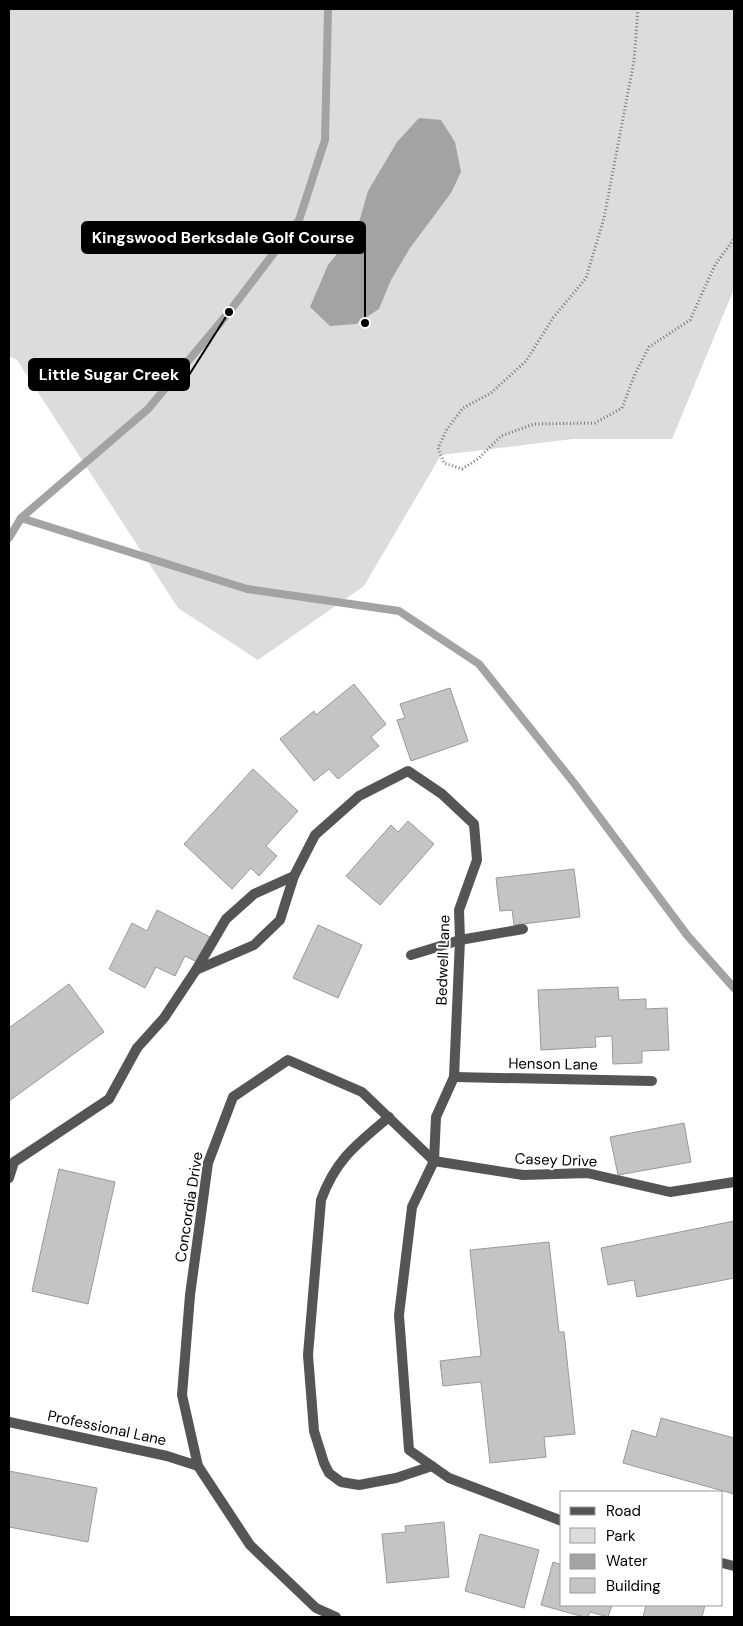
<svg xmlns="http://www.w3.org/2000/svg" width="743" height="1626" viewBox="0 0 743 1626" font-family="'DM Sans',sans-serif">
  <rect width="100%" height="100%" fill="#fff"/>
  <path fill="#dcdcdc" d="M9 9H734V289L672 439H573L441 455 364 586 258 660 178 608 17 360 9 356Z"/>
  <path fill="#a3a3a3" d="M419 118 441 120 455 142 461 172 451 193 410 248 391 280 379 309 356 324 330 326 310 307 328 265 357 229 368 191 397 142Z"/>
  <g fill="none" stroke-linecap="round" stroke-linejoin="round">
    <g stroke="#a3a3a3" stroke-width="8">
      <path d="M21 518 247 589 399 611 479 664 574 783 687 935 734 988"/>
      <path d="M9 538 21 518 148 409 229 312 299 220 325 140 328 9"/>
    </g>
  </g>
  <g fill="#c4c4c4" stroke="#999">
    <path d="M354 684 386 724 371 737 379 746 338 779 329 769 314 781 280 739 314 711 316 715Z"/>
    <path d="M450 688 468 741 411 761 397 720 405 718 400 704Z"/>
    <path d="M253 769 298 811 266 846 277 856 259 876 251 868 232 889 184 844Z"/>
    <path d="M408 821 434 844 380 905 346 876 391 825 398 832Z"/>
    <path d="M574 869 580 917 514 925 512 910 500 911 496 878Z"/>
    <path d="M157 910 210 937 197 962 185 956 175 976 156 967 145 988 109 969 132 923 147 931Z"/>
    <path d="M318 925 362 945 338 998 293 978Z"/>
    <path d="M69 984 104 1032 9 1101V1028Z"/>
    <path d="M618 987 619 1000 646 999V1009L667 1008 669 1050 642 1051V1063L613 1064 612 1036 595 1037 596 1047 541 1050 538 990Z"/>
    <path d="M684 1123 691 1162 618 1175 610 1137Z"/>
    <path d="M59 1169 115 1182 88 1304 32 1291Z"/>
    <path d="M734 1221V1278L637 1297 634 1280 608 1285 601 1248Z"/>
    <path d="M549 1242 559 1332H564L575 1434 544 1437 546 1457 490 1463 481 1382 443 1386 440 1361 481 1356 470 1250Z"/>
    <path d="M661 1418 734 1438V1494L623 1463 632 1430 656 1437Z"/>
    <path d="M9 1471 97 1488 88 1542 9 1527Z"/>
    <path d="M444 1522 449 1577 387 1583 382 1534 406 1532 405 1526Z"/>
    <path d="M480 1534 539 1550 524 1608 465 1591Z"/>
    <path d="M553 1562 562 1565V1605H612L608 1617 590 1612 588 1617H584L541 1605Z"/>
    <path d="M646 1605H705L702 1617H643Z"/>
  </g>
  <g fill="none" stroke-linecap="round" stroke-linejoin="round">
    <path stroke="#777" stroke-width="3" stroke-dasharray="1 2.5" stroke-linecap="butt" d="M638 9 634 61 604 218 586 278 553 318 526 361 491 393 463 408 447 429 438 448 444 463 462 469 478 459 501 436 534 424 595 423 622 408 635 374 649 347 690 320 715 265 734 239"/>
    <g stroke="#555" stroke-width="10">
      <path d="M389 1117C357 1144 336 1159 321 1200L308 1355 314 1431 324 1463 329 1473 341 1482 359 1485 396 1478 432 1466"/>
      <path d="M9 1178 14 1162 109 1099 137 1048"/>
    </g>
    <g stroke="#555" stroke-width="10">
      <path d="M411 955 460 940 523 929"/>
      <path d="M196 970 254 945 280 920 294 876 315 835 359 796 408 771 442 794 474 824 477 860 459 910 460 940 454 1077 436 1117 434 1161 412 1207 399 1315 409 1450 449 1478 562 1521"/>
      <path d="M137 1048 164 1018 196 970 226 919 254 894 294 876"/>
      <path d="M454 1077 652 1081"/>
      <path d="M434 1161 523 1175 587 1173 670 1192 734 1182"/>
      <path d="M9 1422 167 1456 198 1466"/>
      <path d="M722 1563 734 1566"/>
      <path d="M336 1617 316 1608 250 1545 198 1466 182 1395 190 1295 208 1163 233 1097 288 1060 362 1092 434 1161"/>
    </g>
  </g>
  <g text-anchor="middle" stroke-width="4" stroke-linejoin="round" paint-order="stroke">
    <g font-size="15" fill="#000" stroke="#fff">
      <text transform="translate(443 960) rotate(-88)" y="5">Bedwell Lane</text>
      <text transform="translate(553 1064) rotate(1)" y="5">Henson Lane</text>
      <text transform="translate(556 1160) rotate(2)" y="5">Casey Drive</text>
      <text transform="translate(189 1207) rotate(-81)" y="5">Concordia Drive</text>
      <text transform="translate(107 1428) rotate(12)" y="5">Professional Lane</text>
    </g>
  </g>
  <path fill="none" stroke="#000" stroke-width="2" d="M365 323L365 238M229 312L189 375"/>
  <g fill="#000" stroke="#fff" stroke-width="2">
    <circle cx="365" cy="323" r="5"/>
    <circle cx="229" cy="312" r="5"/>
  </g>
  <g fill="#000" stroke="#000" stroke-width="2">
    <rect x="82" y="222" width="283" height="31" rx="5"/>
    <rect x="29" y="359" width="160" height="31" rx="5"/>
  </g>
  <g font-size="16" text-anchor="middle" font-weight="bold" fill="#fff">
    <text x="223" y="243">Kingswood Berksdale Golf Course</text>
    <text x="109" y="380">Little Sugar Creek</text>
  </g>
  <rect width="743" height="1626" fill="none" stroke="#000000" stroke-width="20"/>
  <rect x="560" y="1491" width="162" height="115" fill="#ffffff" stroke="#999999"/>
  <rect x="570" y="1507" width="25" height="8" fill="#555555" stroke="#999999"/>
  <text x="606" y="1516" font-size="15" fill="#000000">Road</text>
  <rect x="570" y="1528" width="25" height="15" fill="#dcdcdc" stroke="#999999"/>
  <text x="606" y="1541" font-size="15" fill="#000000">Park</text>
  <rect x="570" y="1554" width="25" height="15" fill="#a3a3a3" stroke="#999999"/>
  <text x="606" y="1566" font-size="15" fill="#000000">Water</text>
  <rect x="570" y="1578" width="25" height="15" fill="#c4c4c4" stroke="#999999"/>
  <text x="606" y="1591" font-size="15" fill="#000000">Building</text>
</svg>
